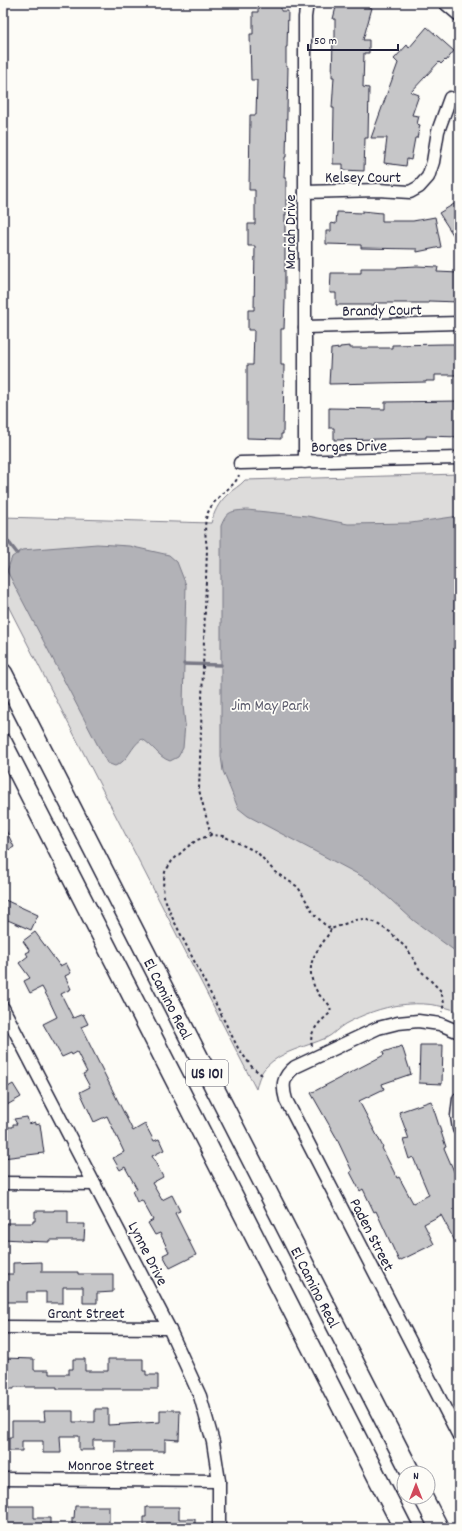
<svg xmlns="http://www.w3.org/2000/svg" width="462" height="1531" viewBox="0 0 462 1531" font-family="Dekko,sans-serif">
  <rect width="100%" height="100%" fill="#fdfcf7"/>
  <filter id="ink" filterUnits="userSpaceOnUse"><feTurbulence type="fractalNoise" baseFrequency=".025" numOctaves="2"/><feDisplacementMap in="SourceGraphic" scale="8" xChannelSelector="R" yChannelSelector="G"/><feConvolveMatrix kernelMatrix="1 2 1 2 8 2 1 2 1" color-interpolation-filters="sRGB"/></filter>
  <g filter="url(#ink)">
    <path fill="#dddcdb" stroke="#807f8b" d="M459 474V1012C421 996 380 1005 345 1024 338 1028 333 1035 326 1038 306 1047 281 1051 266 1067 260 1073 258 1081 256 1089L3 596V517L211 523C214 513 218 503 227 495 233 489 240 486 245 480Z"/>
    <g fill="#b2b2b7" stroke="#787885">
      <path d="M247 510 307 516 348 524 411 523 459 516V954L413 920 369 880 248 816 238 808 223 771 221 756V526C227 511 231 511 247 510Z"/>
      <path d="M97 544 129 546 169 555 177 562 186 585 183 705 185 724 183 748 178 757 170 761C158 757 153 745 142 739 130 747 129 761 115 766L107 763 7 571 12 557 22 550Z"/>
    </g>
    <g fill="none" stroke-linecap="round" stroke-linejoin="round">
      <g stroke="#787885" stroke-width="3.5">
        <path d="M3 535 17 553"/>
        <path d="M184 664 221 665"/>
      </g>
    </g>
    <g fill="#c6c6c8" stroke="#22223b">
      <path d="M337 3H356L372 8 363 40H369V53H364L363 87 369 88 368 138H365L364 171 343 170V164H333L334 108H332L334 77H332L333 40H335V19H333Z"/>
      <path d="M258 4H281V11H288L287 47H286V67H288L286 157H285L284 178H286V215H285V300L284 329H281V365H284L283 434H281V439L247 438V365H253L254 330H248V310H254L255 246H248V224H255V190H249L250 115H256L257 80H251L250 34H253V12H258Z"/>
      <path d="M427 27 454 51 446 61 445 60 441 64 439 62 411 92 419 95 412 115 419 116 417 124 420 125 417 138H415L411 160 407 159 406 166 384 163 387 138H371L398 63 394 59 407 45 409 48Z"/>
      <path d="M459 201V244L439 213Z"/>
      <path d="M362 211 382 213V221H413L435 217 441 247 417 252V249L361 248V245L326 244V231H331V223L336 224 337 212 362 213Z"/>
      <path d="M417 266 438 267 437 272 459 273V302L429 301V303H374V305H336V293H330L331 273H361V268H397V267Z"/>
      <path d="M445 344H459V375H435V381H426V382L329 384 331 349 340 348V347L350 346V348H392V345Z"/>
      <path d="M459 401V437L426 436V438L334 440V428H329V408L385 409V402Z"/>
      <path d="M3 824 14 847 3 853Z"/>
      <path d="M3 899 38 915 31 930 3 918Z"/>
      <path d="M35 932 60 966 66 963 71 973 65 976 71 989 61 994 73 1018 83 1014 88 1024 81 1027 133 1131 145 1124 154 1141 159 1139 164 1150 152 1156 163 1177 152 1183 162 1200 172 1195 180 1211 175 1213 196 1255 170 1268 163 1255 169 1252 160 1233 155 1235 148 1223 153 1220 142 1200 137 1202 132 1191 137 1189 125 1167 120 1170 113 1158 124 1152 107 1116 94 1122 80 1092 90 1087 83 1074 87 1072 77 1052 72 1055 71 1053 62 1057 43 1024 57 1017 49 1000 42 987 30 993 24 981 30 978 19 963 28 956 26 953 30 951 23 941Z"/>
      <path d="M420 1045H443L442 1084 419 1083Z"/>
      <path d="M402 1046 411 1074 382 1084 384 1089 359 1101 383 1147 382 1148 397 1178 399 1177 413 1203 429 1195 413 1157 409 1159 403 1140 409 1139 399 1112 431 1101 446 1147 444 1148 459 1183V1249L441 1215 424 1224 434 1244 399 1261 376 1211 374 1212 363 1189 360 1191 350 1172 352 1171 336 1137 311 1093 384 1055 383 1052Z"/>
      <path d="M13 1084 21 1097 7 1105 3 1098V1090Z"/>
      <path d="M27 1117 29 1124 35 1122V1125L40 1124 44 1153 3 1158V1127H13V1124H17L14 1119Z"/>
      <path d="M54 1210H68V1224H85L84 1240H49V1242L21 1241V1240L3 1239V1223H33V1221H35V1211H54Z"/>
      <path d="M42 1262V1272H78V1274H113V1292L97 1293V1303H83V1287H63V1303H46V1292H27V1302H3V1274H13V1263Z"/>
      <path d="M3 1358 34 1359V1370H49V1374H69V1369H73V1359H85V1371H108V1359H143V1371H146V1375H158V1389H57V1387H14V1389H3Z"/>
      <path d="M95 1409H108V1425L160 1422V1410H180L179 1440 165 1439V1451H132V1452H115V1440H93V1450H79V1436H60L61 1453H43V1441H22V1451H9V1437H12V1421H45L44 1411H73V1422H95Z"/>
      <path d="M3 1506H34V1518H50V1528H3Z"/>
      <path d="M75 1506H109V1528H72V1518H74Z"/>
      <path d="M146 1507H179V1519H195V1528H144V1517H146Z"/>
    </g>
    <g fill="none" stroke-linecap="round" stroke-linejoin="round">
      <defs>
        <g id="minor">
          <path d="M445 3 459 15"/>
          <path d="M305 192 378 190 410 192 419 187 428 177 433 162 438 131 450 98"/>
          <path d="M305 327 459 323"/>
          <path d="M305 462V17L307 3"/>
          <path d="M240 463 459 458"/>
          <path d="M3 1008 169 1328 200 1396 213 1442 219 1481V1528"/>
          <path d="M459 1032 440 1024 418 1021 398 1023 378 1028 295 1067C282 1077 282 1086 286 1100L459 1436"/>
          <path d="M459 1099 457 1116 459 1129"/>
          <path d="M3 1183 95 1184"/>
          <path d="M3 1327 169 1328"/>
          <path d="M3 1479 219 1481"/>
        </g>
        <g id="highway">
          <path id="s1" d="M3 673 411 1473"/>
          <path d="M3 743 403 1528"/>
          <path d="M423 1497 439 1528"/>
        </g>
      </defs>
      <use href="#minor" stroke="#22223b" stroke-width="15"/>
      <use href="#highway" stroke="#22223b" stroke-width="21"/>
      <g stroke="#22223b" stroke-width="2" stroke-dasharray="3 3" stroke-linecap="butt">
        <path d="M211 835 199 790 207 549C204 523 202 513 223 493 230 487 236 483 239 475"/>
        <path d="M312 1046C308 1031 320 1022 330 1013 333 1003 322 1000 318 993 313 986 310 975 311 967 312 953 326 941 331 929"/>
        <path d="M262 1075 252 1067 238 1048 171 915 164 896 163 886 165 872 172 861 186 848 197 840 211 835 223 836 257 852 275 872 298 887 314 914 324 924 331 929 355 920 364 919 374 922 390 932 408 950 420 970 441 991 444 1003 442 1012"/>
      </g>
      <use href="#minor" stroke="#fdfcf7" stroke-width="12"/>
      <use href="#highway" stroke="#fdfcf7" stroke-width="18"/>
    </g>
  </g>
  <g text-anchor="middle" stroke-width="3.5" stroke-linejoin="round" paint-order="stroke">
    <rect fill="#fdfcf7" stroke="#646373" stroke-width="1" x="186" y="1060" width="42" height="26" rx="3"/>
    <g font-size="15" font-weight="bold" fill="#22223b">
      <text x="207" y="1078">US 101</text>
    </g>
    <g font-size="16" fill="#22223b" stroke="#fdfcf7">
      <text x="363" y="182">Kelsey Court</text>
      <text transform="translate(289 232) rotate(-90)" y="6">Mariah Drive</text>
      <text transform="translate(382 309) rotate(-1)" y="6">Brandy Court</text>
      <text transform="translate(349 445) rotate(-1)" y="6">Borges Drive</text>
      <text dy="6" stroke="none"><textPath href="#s1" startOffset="365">El Camino Real</textPath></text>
      <text transform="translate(373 1234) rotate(63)" y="6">Paden Street</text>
      <text transform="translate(149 1253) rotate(63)" y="6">Lynne Drive</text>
      <text dy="6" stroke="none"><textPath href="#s1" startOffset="689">El Camino Real</textPath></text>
      <text x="86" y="1318">Grant Street</text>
      <text x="111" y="1470">Monroe Street</text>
    </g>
    <g font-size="16" fill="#5a5a6b" stroke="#fdfcf7">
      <text x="270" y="710">Jim May Park</text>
    </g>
  </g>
  <rect width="462" height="1531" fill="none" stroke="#fdfcf7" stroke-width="16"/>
  <rect x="8" y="8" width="446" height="1515" fill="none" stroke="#22223b" stroke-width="1.5" filter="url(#ink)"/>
  <g transform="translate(416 1485)"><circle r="19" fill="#fdfcf7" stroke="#a5a5ac"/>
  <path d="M0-3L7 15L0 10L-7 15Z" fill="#d1495b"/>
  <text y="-6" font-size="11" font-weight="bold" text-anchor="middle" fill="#22223b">N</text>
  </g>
  <path d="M308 44v6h90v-6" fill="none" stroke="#22223b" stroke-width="2"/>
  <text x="314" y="44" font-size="12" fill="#22223b" stroke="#fdfcf7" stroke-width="3" paint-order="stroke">50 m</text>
</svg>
